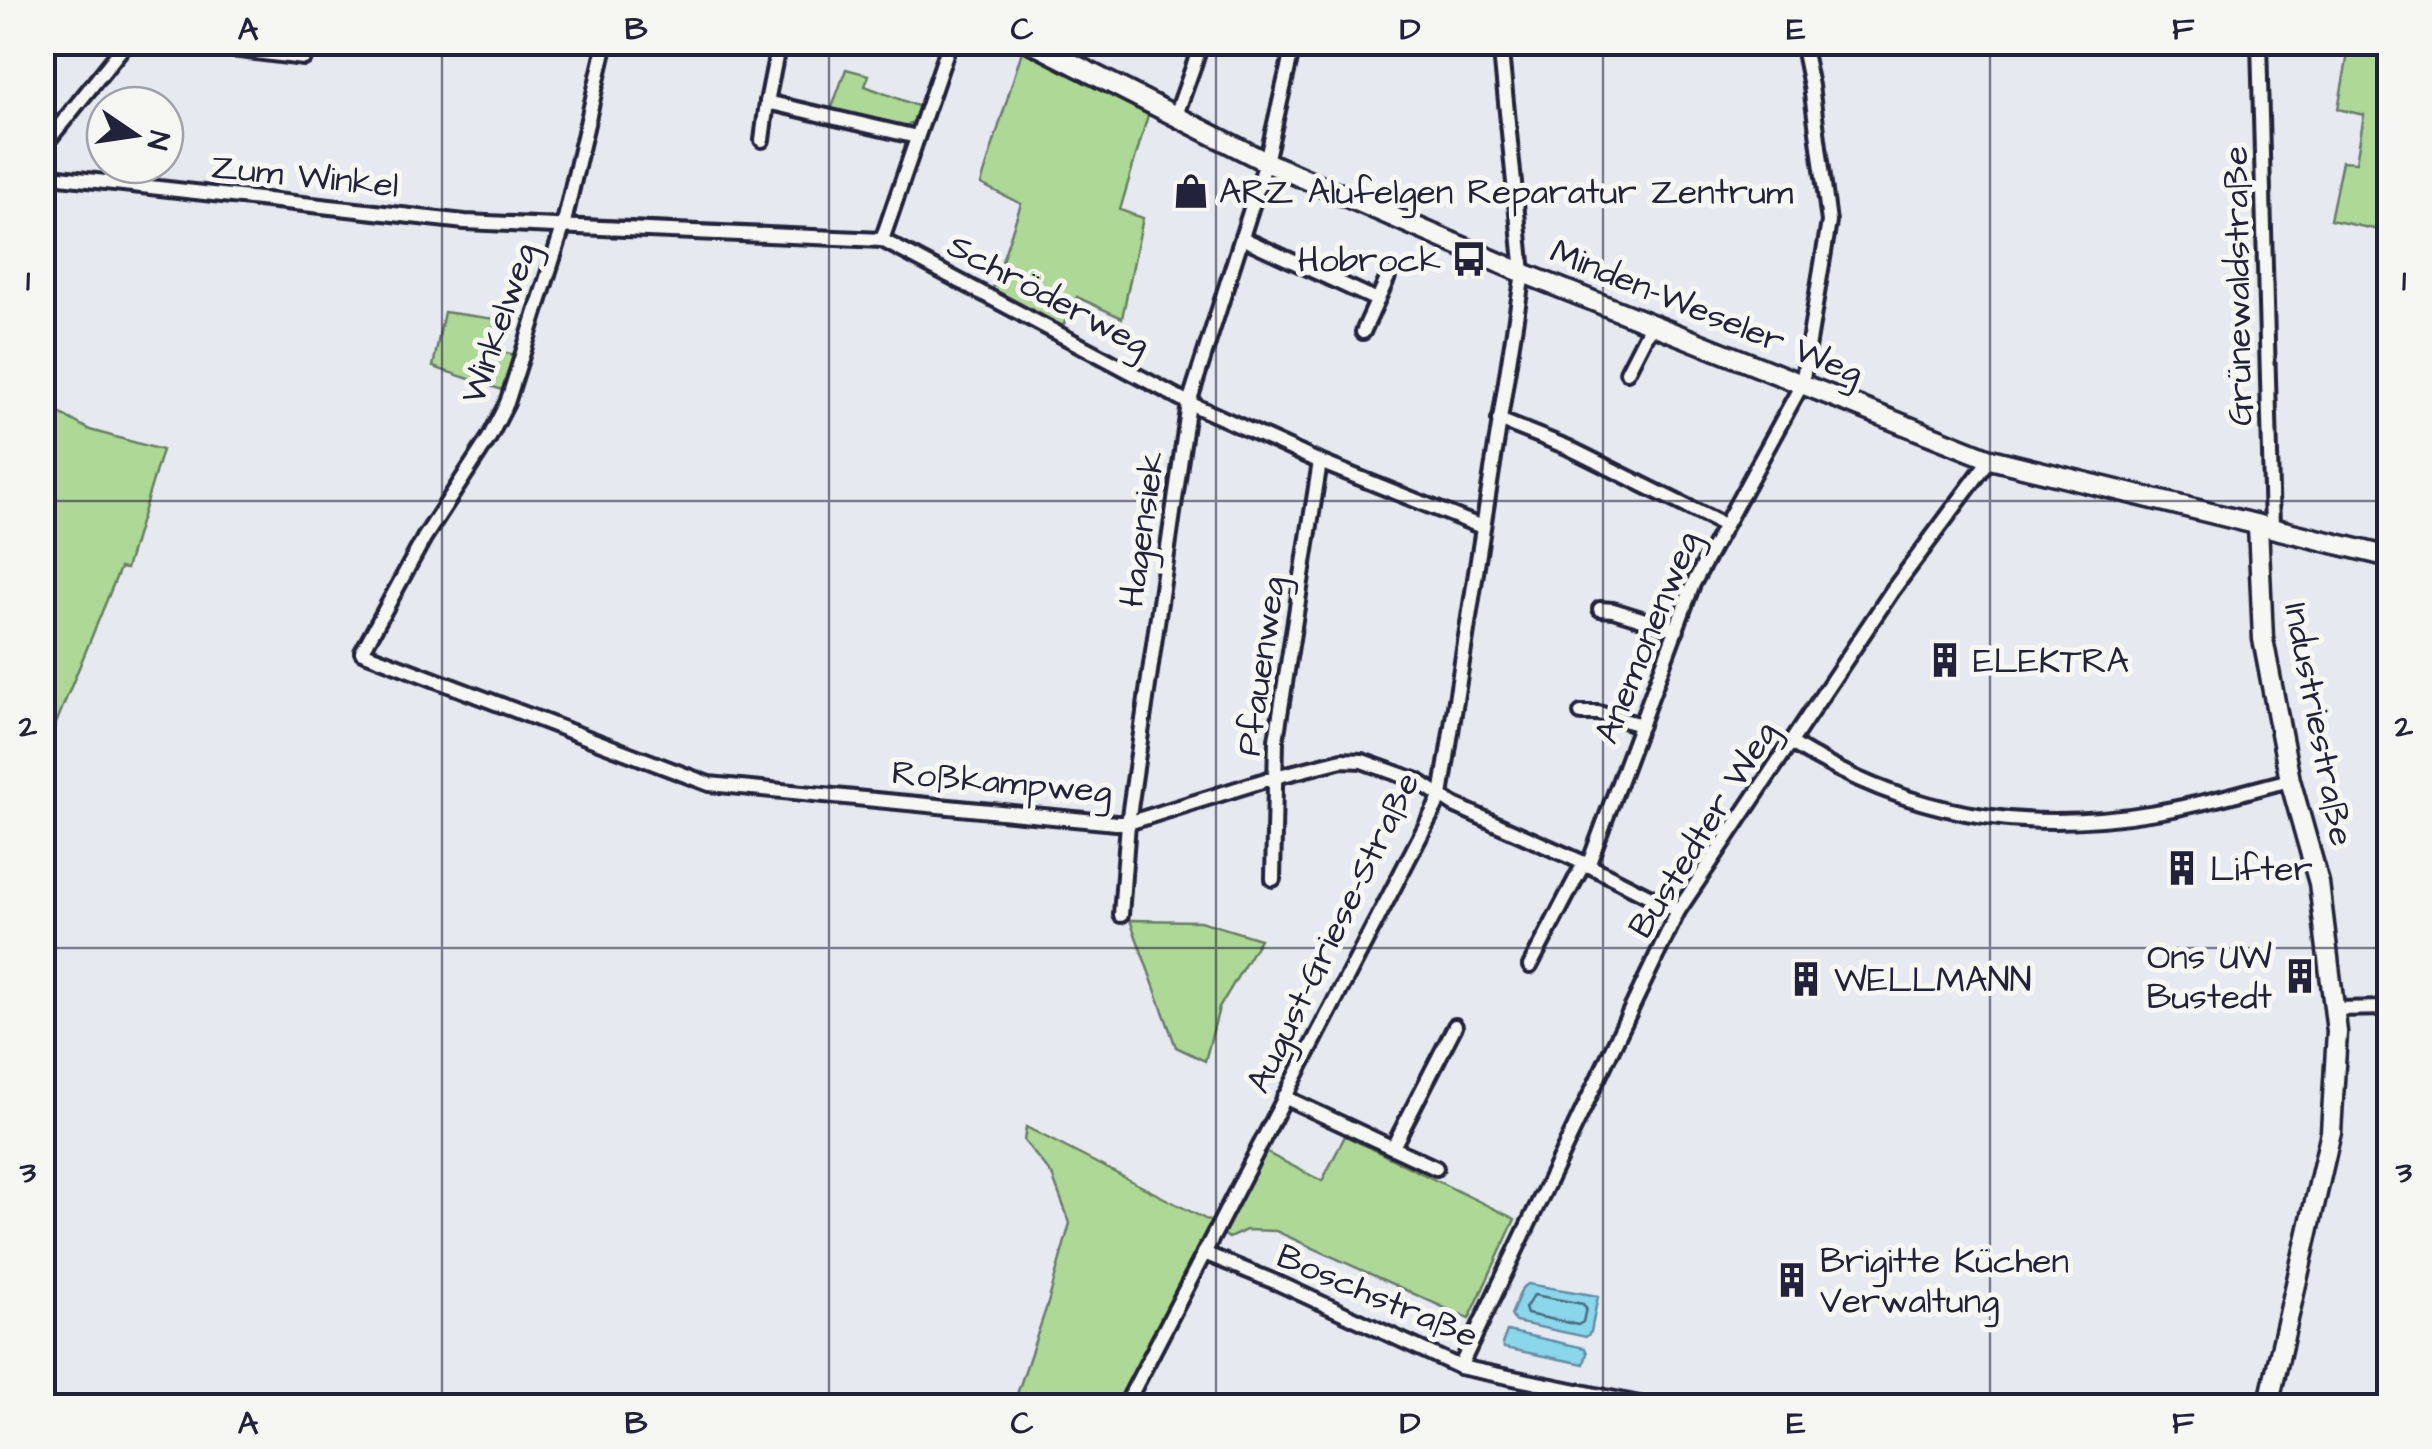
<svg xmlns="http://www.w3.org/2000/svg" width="2432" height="1449" viewBox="0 0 2432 1449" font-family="'Architects Daughter',sans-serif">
  <rect width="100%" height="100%" fill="#e7e9f0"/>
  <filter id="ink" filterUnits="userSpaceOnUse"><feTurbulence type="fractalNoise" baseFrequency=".01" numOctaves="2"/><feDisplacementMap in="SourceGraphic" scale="20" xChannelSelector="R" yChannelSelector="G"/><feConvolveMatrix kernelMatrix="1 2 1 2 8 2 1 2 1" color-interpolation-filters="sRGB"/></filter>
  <g filter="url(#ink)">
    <g fill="#add895" stroke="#687d68" stroke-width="2.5">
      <path d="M2350 43H2389V232L2330 220 2342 161 2356 162 2364 115 2338 109Z"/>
      <path d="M1022 51 1148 115 1120 210 1143 218 1122 318 1077 297 1060 332 991 294 1021 204 981 184Z"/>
      <path d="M846 69 869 75 865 86 920 107 916 120 904 127 831 110Z"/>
      <path d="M444 312 495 319 491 350 517 355 505 391 433 367Z"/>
      <path d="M43 404 90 430 162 450 126 569 120 568 43 755Z"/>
      <path d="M1130 920 1200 921 1260 939 1219 1008 1205 1061 1176 1047Z"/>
      <path d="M1026 1127 1211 1222 1185 1280 1117 1406H1013L1048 1303 1070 1223 1052 1175 1024 1141Z"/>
      <path d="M1345 1136 1515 1219 1469 1319 1276 1231 1246 1230 1229 1238 1223 1234 1265 1152 1322 1181Z"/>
    </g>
    <g fill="#8ad6ea" stroke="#608ea4" stroke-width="2.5">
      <path d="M1528 1284 1598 1296 1591 1332 1586 1337 1515 1322 1511 1315 1522 1288Z"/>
      <path d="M1507 1331 1585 1348 1587 1353 1584 1364 1504 1348 1502 1344Z"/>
    </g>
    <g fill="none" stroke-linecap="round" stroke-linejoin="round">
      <path stroke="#4c6a81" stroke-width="2.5" d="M1534 1295 1583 1304 1586 1308 1583 1322 1578 1325 1527 1314 1525 1308Z"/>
      <defs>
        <g id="street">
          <path d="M175 42 304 58"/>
          <path d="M606 42 563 227 507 403 489 438 424 538 362 652 709 784 1116 823H1128L1275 777 1342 760 1362 761 1418 781 1454 805 1584 863 1678 911"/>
          <path d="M779 42 767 102 917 137"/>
          <path d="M2259 42 2272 528"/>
          <path d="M1175 118 1202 42"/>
          <path d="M762 140 767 102"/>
          <path d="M42 148 127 42"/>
          <path d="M42 175 465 222 882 240 1189 403 1320 462 1482 527"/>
          <path d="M1242 238 1377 300"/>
          <path d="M882 240 950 42"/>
          <path d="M1363 332 1388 277"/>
          <path d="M1627 372 1651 325"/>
          <path d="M1499 420 1567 447 1724 525"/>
          <path d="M1600 609 1613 610 1677 630"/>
          <path d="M1581 713H1598L1641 725"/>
          <path d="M1791 743C1907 815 2021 835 2156 812 2201 805 2246 791 2290 780"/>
          <path d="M1588 866 1693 584 1802 384 1829 222 1811 86 1802 42"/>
          <path d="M1273 879 1276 740 1320 462"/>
          <path d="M1121 915 1128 823 1189 403 1266 162 1294 42"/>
          <path d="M1530 966 1584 863"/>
          <path d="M2335 1009 2390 1008"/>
          <path d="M1284 1097 1436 1168"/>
          <path d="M1393 1147 1455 1026"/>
          <path d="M1204 1253 1280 1284 1460 1367 1649 1406"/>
          <path d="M1460 1367 1678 911 1892 591 1990 459"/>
          <path d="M1125 1406 1441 796 1523 273 1500 42"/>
        </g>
        <g id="secondary">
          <path d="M1030 42 1266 162 1523 273 1990 459 2390 557"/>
          <path d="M2258 525 2263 639 2290 780 2319 883 2337 1032 2331 1132 2268 1406"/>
        </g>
      </defs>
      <use href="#street" stroke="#22223b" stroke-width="20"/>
      <use href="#secondary" stroke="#22223b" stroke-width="25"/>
      <use href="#street" stroke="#f6f6f2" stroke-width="12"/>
      <use href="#secondary" stroke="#f6f6f2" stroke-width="18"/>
    </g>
  </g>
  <path fill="none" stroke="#22223b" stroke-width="2.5" stroke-opacity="0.55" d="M442 42V1406M829 42V1406M1216 42V1406M1603 42V1406M1990 42V1406M42 501H2390M42 948H2390"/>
  <defs>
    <symbol id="shop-bare" viewBox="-9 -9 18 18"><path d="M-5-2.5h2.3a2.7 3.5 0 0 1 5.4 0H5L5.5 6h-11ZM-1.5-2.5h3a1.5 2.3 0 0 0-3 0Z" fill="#22223b" stroke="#f6f6f2" stroke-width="2.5" paint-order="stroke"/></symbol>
    <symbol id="bus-bare" viewBox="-9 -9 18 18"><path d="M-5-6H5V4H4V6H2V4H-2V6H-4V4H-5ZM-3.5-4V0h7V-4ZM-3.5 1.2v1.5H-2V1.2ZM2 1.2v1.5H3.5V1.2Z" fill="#22223b" stroke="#f6f6f2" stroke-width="2.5" paint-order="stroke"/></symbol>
    <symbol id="building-bare" viewBox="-9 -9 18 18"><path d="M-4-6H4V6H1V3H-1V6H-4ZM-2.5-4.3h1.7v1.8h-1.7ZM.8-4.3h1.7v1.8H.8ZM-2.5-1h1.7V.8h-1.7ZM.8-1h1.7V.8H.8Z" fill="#22223b" stroke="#f6f6f2" stroke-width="2.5" paint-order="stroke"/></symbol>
  </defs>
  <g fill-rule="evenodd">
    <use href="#shop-bare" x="1166" y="166" width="50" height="50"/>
    <use href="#bus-bare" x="1444" y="234" width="50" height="50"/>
    <use href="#building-bare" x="1920" y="635" width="50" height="50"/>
    <use href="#building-bare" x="2157" y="843" width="50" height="50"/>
    <use href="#building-bare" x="2275" y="951" width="50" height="50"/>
    <use href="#building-bare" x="1781" y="954" width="50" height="50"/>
    <use href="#building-bare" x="1767" y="1255" width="50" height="50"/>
  </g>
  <g text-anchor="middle" stroke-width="10" stroke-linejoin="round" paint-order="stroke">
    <g font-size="35" fill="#22223b" stroke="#f6f6f2">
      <text transform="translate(305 175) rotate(6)" y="12">Zum Winkel</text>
      <text transform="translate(2237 286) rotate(-91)" y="12">Grünewaldstraße</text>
      <text transform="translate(1049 294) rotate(28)" y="12">Schröderweg</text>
      <text transform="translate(1707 311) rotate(22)" y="12">Minden-Weseler Weg</text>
      <text transform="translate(498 323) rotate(-71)" y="12">Winkelweg</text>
      <text transform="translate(1141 529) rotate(-82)" y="12">Hagensiek</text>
      <text transform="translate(1646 637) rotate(-68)" y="12">Anemonenweg</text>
      <text transform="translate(1260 666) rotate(-82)" y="12">Pfauenweg</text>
      <text transform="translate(2320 724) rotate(79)" y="12">Industriestraße</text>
      <text transform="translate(1002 781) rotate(5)" y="12">Roßkampweg</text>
      <text transform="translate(1702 829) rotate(-58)" y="12">Bustedter Weg</text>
      <text transform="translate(1332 932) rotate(-64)" y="12">August-Griese-Straße</text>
      <text transform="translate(1378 1295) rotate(23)" y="12">Boschstraße</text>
    </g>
    <g font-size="35" fill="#22223b" stroke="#f6f6f2" text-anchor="start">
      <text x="1219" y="203">ARZ Alufelgen Reparatur Zentrum</text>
      <text x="1441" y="271" text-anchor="end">Hobrock</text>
      <text x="1973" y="672">ELEKTRA</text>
      <text x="2210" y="880">Lifter</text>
      <text x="2272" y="968" text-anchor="end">Ons UW<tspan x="2272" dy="40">Bustedt</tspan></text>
      <text x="1834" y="991">WELLMANN</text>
      <text x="1820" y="1272">Brigitte Küchen<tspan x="1820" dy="40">Verwaltung</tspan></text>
    </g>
  </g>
  <rect width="2432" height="1449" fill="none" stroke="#f6f6f2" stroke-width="110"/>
  <g transform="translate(135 135) rotate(103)"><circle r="48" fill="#f6f6f2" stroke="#a1a1a9" stroke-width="2.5"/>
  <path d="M0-8L18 38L0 25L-18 38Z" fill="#22223b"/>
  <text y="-15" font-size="28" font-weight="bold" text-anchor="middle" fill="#22223b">N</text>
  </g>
  <rect x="55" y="55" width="2322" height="1339" fill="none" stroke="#22223b" stroke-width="4"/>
  <g font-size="32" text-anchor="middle" font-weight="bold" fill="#22223b">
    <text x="248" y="39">A</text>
    <text x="636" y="39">B</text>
    <text x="1022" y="39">C</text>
    <text x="1410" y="39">D</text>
    <text x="1796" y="39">E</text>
    <text x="2183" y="39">F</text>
    <text x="28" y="290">1</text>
    <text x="2404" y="290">1</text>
    <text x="28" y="736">2</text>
    <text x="2404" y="736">2</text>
    <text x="28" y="1182">3</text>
    <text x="2404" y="1182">3</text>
    <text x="248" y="1433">A</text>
    <text x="636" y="1433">B</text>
    <text x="1022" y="1433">C</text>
    <text x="1410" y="1433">D</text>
    <text x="1796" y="1433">E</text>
    <text x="2183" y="1433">F</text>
  </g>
</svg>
